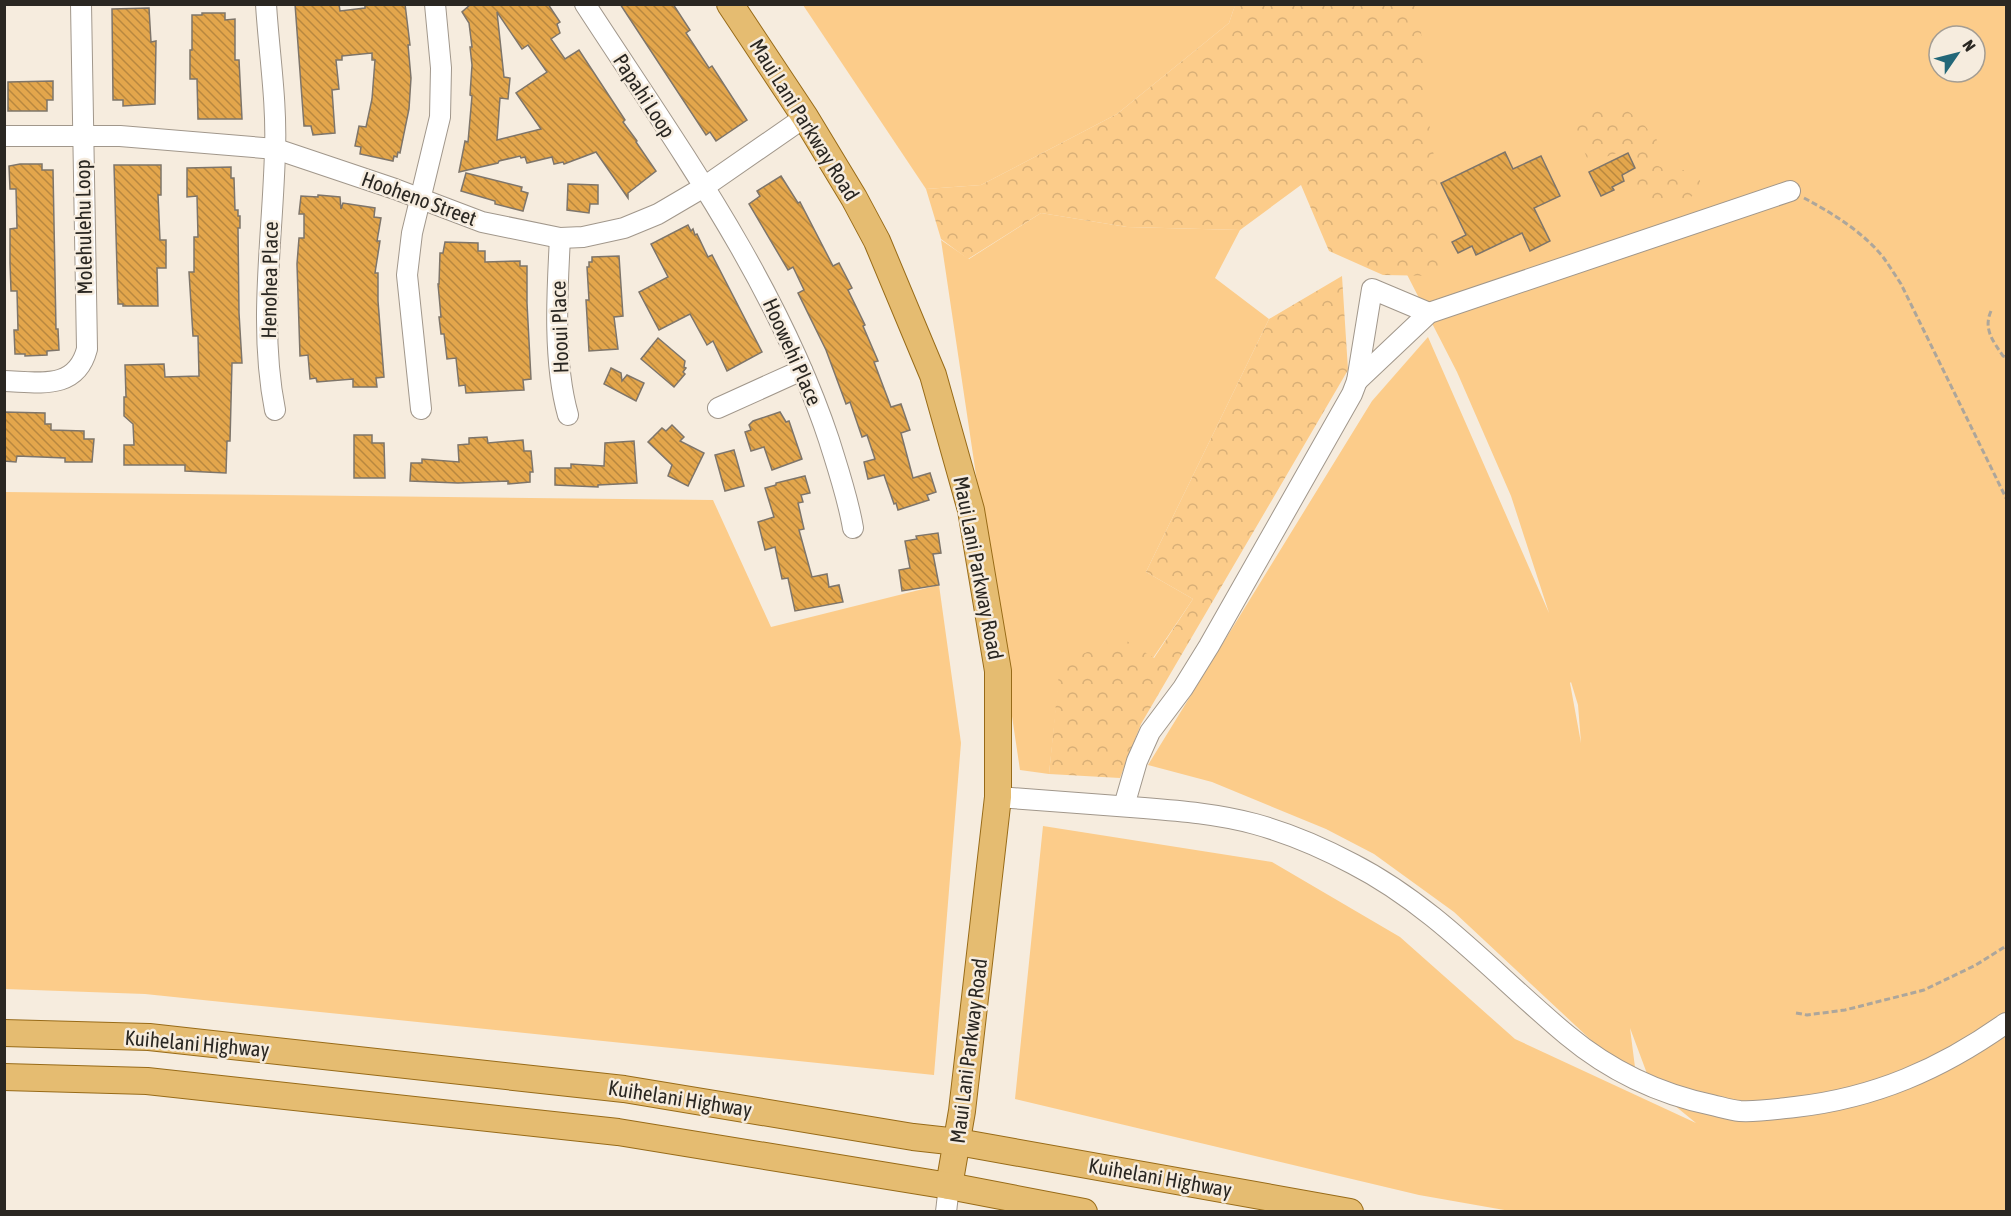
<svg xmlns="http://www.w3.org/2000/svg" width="2011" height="1216" viewBox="0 0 2011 1216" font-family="'Asap Condensed',sans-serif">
  <defs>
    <pattern id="forest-crowns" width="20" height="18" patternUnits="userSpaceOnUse" patternTransform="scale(1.5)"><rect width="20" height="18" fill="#fccc8a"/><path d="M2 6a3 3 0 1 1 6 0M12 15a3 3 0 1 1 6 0" fill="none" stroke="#d8af77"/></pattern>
    <pattern id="building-back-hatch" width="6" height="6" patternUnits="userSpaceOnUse" patternTransform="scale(1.5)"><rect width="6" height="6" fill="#e3a64c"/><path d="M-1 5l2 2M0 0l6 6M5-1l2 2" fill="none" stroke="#b8873f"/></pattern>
  </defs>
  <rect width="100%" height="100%" fill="#f6ecde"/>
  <g fill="#fccc8a" fill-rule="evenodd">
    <path d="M803 5H1235L1229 23 1117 114 981 185 926 189Z"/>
    <path d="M1312 5H2006V1211H1510L1419 1195 1015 1099 1043 826 1272 862 1400 937 1515 1039 1696 1123 1652 1087 1630 1028 1637 1083 1454 912 1374 854 1326 829 1212 782 1148 765 1372 401 1428 337 1549 613 1511 496 1457 372 1360 183ZM1939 36H1975V72H1939ZM1571 682 1578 705 1581 743 1570 683Z"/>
    <path d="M1041 213 1127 227 1240 230 1215 278 1269 319 1146 572 1193 599 1153 658 1061 663 1049 774 1020 770 941 240 969 259Z"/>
    <path d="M5 492 713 500 771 627 939 585 961 743 934 1075 145 994 5 989Z"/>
  </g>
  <g fill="url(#forest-crowns)">
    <path d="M1419 4 1426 100 1441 207 1438 276 1383 275 1329 251 1301 185 1240 230 1127 227 1041 213 968 259 941 239 926 189 981 185 1117 114 1229 23 1235 5Z"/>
    <path d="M1618 104 1640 120 1657 140 1656 165 1672 172 1684 170 1700 179V192L1673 206 1635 196 1638 164 1628 149 1589 163 1572 122 1589 111Z"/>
    <path d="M1342 276 1348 370 1141 724 1120 778 1049 774 1060 663 1122 638 1154 658 1193 599 1146 572 1269 319Z"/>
  </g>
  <g fill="url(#building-back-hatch)" stroke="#7e756a" stroke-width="1.5" fill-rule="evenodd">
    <path d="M295 4H339L340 11 365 8V4H405L410 45H408L411 78 409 109 400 153 398 152 397 157 394 156 393 161 360 154 361 147 355 146 359 126 366 127 372 99 375 60H372V53L342 56V60H336L339 89 332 90 335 133 313 135 311 126H304Z"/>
    <path d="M471 4H548L560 22 557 24 560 33 551 39 565 59 579 50 625 120 623 122 637 141 636 142 656 171 628 193V198L596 152 564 164 563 162 554 164 552 157 527 163 525 157 521 158 520 156 499 161 498 163 459 172 465 141 468 142 472 96 470 95 472 65 470 47H472L469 23 462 12ZM497 12 522 49 528 45 547 72 516 93 541 129 497 140 500 98 508 99 510 78 504 77Z"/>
    <path d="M620 4H673L690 30 686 33 709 68 712 66 747 120 716 141 710 132 706 135Z"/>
    <path d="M149 8 151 42 156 41 155 104 123 106V100H113L112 9Z"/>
    <path d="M202 13H225V20L235 19V60H239L242 119H198L197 79H190V50H192V15H202Z"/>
    <path d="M53 81V100H47V111H8V82Z"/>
    <path d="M1505 152 1513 169 1541 156 1560 196 1534 208 1550 241 1530 251 1522 233 1476 255 1472 246 1458 253 1452 242 1466 235 1441 183Z"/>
    <path d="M1628 153 1635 168 1622 175 1624 181 1612 187 1614 190 1601 196 1589 172Z"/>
    <path d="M20 164H42V170H53L56 329H58L59 350 47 351V355L25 356V354H15L14 330H18L17 291H11L10 263V229L17 228 16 189H10L9 166Z"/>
    <path d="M114 165H161V195H158L160 240H166V268H157L158 306H123V304H118Z"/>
    <path d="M231 167V178H234L235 210H238V216H240V228H238L239 313 242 363H232L230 441H227L226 473 185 471V465H124V445H134L133 424 124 416V397H126L125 365 164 364 165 377 199 376 198 336H193L189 272H194V237H198L197 196 187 197V168Z"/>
    <path d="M466 173 522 187 521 191 528 193 523 211 495 204V201L461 191Z"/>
    <path d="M781 176 798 203 800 202 833 266 839 263 852 288 848 290 865 325 863 326 878 361 874 362 891 407 901 404 910 430 901 433 913 478 930 473 936 492 927 495 929 500 898 510 896 503 894 504 884 475 868 479 864 462 875 459 867 435 862 437 850 402 846 404 826 350 798 293 804 290 793 267 788 270 749 204 760 196 757 191Z"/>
    <path d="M568 184 598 185V204H590L589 213 567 210Z"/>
    <path d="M318 195 340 197 341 209 343 203 375 208 374 217 381 218 377 241H380L375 273H378V301L384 377 376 378 377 387H353V379L317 382 316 378 310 379 308 355 300 356 297 264 299 238H304V214H299L301 196 318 197Z"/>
    <path d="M688 225 691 231 693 229 695 235 697 234 708 257 712 255 762 352 727 371 713 341 707 345 690 314 659 330 639 292 668 277 651 244Z"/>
    <path d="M445 242 478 243V251H485V262L520 261V266H527V303L531 379 523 380 524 390 466 393 465 385 459 386 456 358 447 359 444 334H441L439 317H441L438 284H439L440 253H443Z"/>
    <path d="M619 256 623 316 614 317 618 349 589 351 586 300H589L587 267H589V262H592V257Z"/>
    <path d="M658 338 685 361 684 367 686 368 683 372 685 374 674 387 641 359Z"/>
    <path d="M611 368 621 373 622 381 627 375 644 383 636 401 604 384Z"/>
    <path d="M4 412 45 413V424H51V430L84 431V439H94L92 462H65V458L17 456 16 462 4 461Z"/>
    <path d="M780 412 786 422 789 421 802 459 772 470 764 447 751 451 745 432 751 430 749 425 753 421Z"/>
    <path d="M672 425 684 437 680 441 704 453 688 486 668 476 672 465 648 442 662 428 666 431Z"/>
    <path d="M354 435H372V443H384L385 478H354Z"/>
    <path d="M487 437 488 443 523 440 524 451H531L533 472H530V482L508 484V481L458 483 410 481 411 463H422V459L459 462 458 445 469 444V438Z"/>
    <path d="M634 441 637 483 598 485V487L555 485V468H571V464L604 466 605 443Z"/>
    <path d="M734 450 744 486 725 491 715 455Z"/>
    <path d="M805 476 810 493 801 495 803 502 798 503 804 529 799 530 812 577 827 574 829 587 839 585 843 602 795 611 788 578 782 579 775 547 765 550 758 522 774 517 765 488 776 485V483Z"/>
    <path d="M938 533 941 553 933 554 939 585 902 591 899 570 910 568 905 541 917 539 916 536Z"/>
  </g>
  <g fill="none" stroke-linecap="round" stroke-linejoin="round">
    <defs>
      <g id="minor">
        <path d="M266 4C269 53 277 102 275 150 273 237 258 324 275 410"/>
        <path d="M585 4C676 144 776 281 829 440 838 469 848 498 853 528"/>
        <path d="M4 136H120L276 149 395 189 482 222 560 238 583 237 624 228 658 214 704 187 805 117"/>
        <path d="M560 238C557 292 553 362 568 415"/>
        <path d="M4 381C39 382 76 391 87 349L81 4"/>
        <path d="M1357 381 1429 313 1790 191"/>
        <path d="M718 408 802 370"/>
        <path d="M421 409 407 275 412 233 440 117 441 68 435 4"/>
        <path d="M998 797C1047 801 1095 804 1144 808 1181 811 1218 814 1255 824 1288 833 1323 848 1353 864 1435 906 1497 977 1567 1035 1609 1070 1659 1094 1712 1105 1721 1107 1730 1110 1740 1111 1758 1112 1777 1109 1795 1107 1875 1098 1941 1069 2006 1023"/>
        <path d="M1124 806 1137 761 1150 732 1183 688 1209 646 1352 394 1357 381 1372 289 1429 313"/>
        <path d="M946 1212 949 1186"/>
      </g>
      <g id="major">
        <path d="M730 4 805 117 854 198 877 241 933 375 971 510 998 671V797L962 1111 949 1186"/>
        <path d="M4 1033 149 1037 624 1089 913 1137 958 1142 1350 1212"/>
        <path d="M4 1077 147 1081 618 1132 949 1186 1084 1212"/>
      </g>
    </defs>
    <use href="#minor" stroke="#a1978b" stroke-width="22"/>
    <use href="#major" stroke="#986b18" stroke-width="28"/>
    <g stroke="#ada69b" stroke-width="3" stroke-dasharray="6 3" stroke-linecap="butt">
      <path d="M1804 198C1832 213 1863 232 1883 257 1889 265 1895 275 1901 284L2006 498"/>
      <path d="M1991 311C1983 329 1993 341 2003 356L2006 357"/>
      <path d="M1796 1013 1807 1015 1845 1010 1924 990 1976 965 2006 946"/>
    </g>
    <use href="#minor" stroke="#fff" stroke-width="20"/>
    <use href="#major" stroke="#e5bc71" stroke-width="26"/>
  </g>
  <g text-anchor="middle" stroke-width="5" stroke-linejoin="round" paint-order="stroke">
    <g font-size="21" fill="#2a2722" stroke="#f6ecde">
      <text transform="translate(644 96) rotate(57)" y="7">Papahi Loop</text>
      <text transform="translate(804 120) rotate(58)" y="7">Maui Lani Parkway Road</text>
      <text transform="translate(419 199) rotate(20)" y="7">Hooheno Street</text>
      <text transform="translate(84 227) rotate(-91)" y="7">Molehulehu Loop</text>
      <text transform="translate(270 280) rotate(-89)" y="7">Henohea Place</text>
      <text transform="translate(560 327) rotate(-92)" y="7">Hooui Place</text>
      <text transform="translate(792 352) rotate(66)" y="7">Hoowehi Place</text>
      <text transform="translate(978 568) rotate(79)" y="7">Maui Lani Parkway Road</text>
      <text transform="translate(197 1044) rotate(5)" y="7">Kuihelani Highway</text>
      <text transform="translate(969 1051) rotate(-83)" y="7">Maui Lani Parkway Road</text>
      <text transform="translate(680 1099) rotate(9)" y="7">Kuihelani Highway</text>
      <text transform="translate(1160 1178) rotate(10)" y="7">Kuihelani Highway</text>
    </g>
  </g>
  <rect width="2011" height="1216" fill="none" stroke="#2a2722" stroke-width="12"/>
  <g transform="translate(1957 54) rotate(55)"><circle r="28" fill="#f6ecde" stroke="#a49d93" stroke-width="1.5"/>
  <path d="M0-4.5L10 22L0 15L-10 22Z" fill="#236778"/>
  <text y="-9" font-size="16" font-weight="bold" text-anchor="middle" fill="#2a2722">N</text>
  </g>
</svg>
